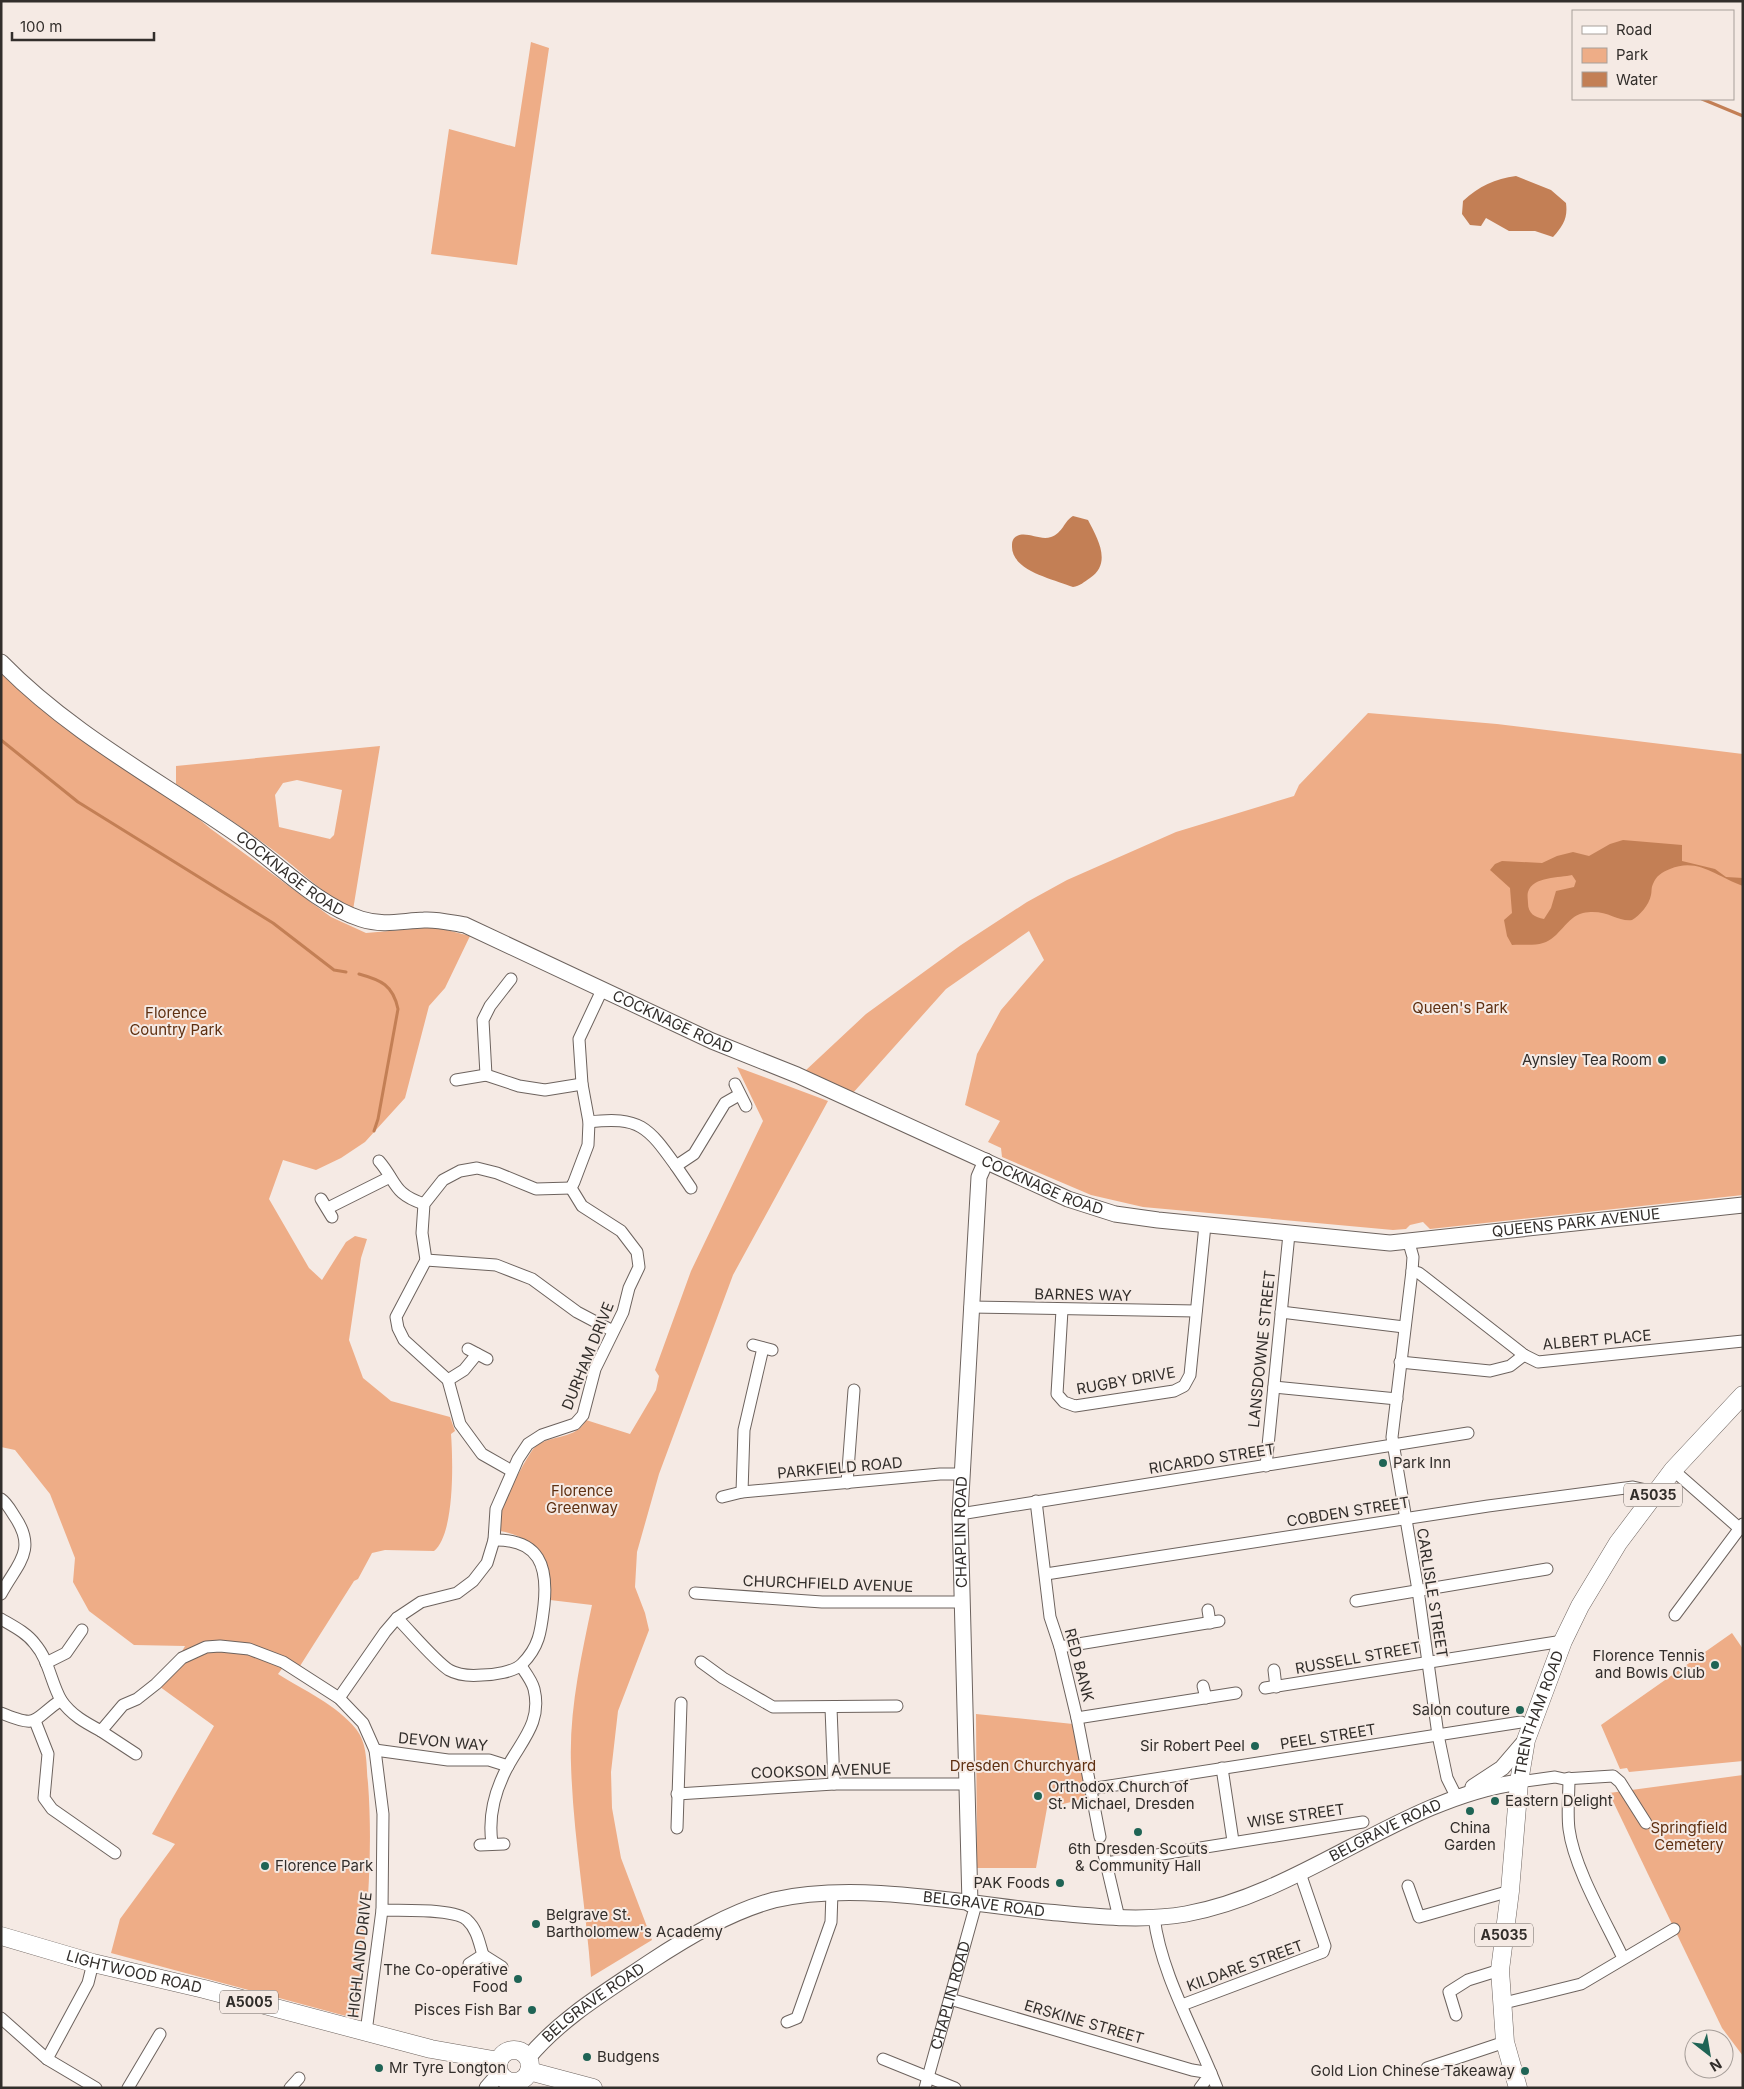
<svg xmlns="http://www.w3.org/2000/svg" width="1744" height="2089" viewBox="0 0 1744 2089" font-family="Inter,sans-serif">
  <rect width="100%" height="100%" fill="#f5eae4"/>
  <g fill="#eead87" fill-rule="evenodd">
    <path d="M531 42 549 48 517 265 431 254 449 129 515 147Z"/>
    <path d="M1 662 136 767 211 829 331 917 366 933 435 927 470 936 445 988 429 1006 405 1098 365 1142 341 1158 316 1170 283 1160 269 1199 309 1268 322 1280 346 1242 355 1236 367 1239 361 1258 349 1340 363 1378 391 1401 450 1417 455 1431 451 1434C453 1460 455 1534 434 1551L385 1550 372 1553 358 1579 354 1581 300 1666H284L278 1674C303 1690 337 1705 356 1729 368 1744 366 1765 368 1783 374 1863 365 1939 357 2019L111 1953 120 1919 175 1844 152 1834 214 1726 156 1684 175 1664 185 1646 134 1645 89 1611 73 1582 75 1558 50 1494 15 1450 1 1447Z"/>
    <path d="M1368 713 1497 724 1743 754V1195L1430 1229 1423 1222 1410 1225 1406 1229 1393 1230 1143 1207 1091 1195 1002 1157 1001 1148 988 1142 1000 1121 965 1105 977 1054 1001 1010 1044 960 1029 931 946 989 852 1094 805 1071 866 1014 961 945 1027 902 1067 880 1176 832 1294 796 1299 785Z"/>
    <path d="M380 746 353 910C324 895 302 872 277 853 244 828 210 806 176 784V766ZM297 780 342 790 334 835 330 839 279 827 275 795 283 783Z"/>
    <path d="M737 1067 828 1101 733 1275 659 1474 637 1552 635 1587 645 1613 649 1630 618 1711 611 1772 612 1808 621 1858 652 1940 591 1977C586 1906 573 1835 571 1764 569 1711 581 1657 592 1605L550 1600C551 1563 539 1538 500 1531 500 1526 499 1520 500 1515 501 1506 529 1451 536 1446 552 1434 576 1440 586 1420L630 1434 656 1390 659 1376 655 1370 691 1271 763 1121Z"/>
    <path d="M1732 1633 1743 1649V1761L1629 1772 1627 1768 1620 1769 1601 1725Z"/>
    <path d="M976 1714 1073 1724 1087 1798 1047 1808 1036 1868H977Z"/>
    <path d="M1743 1775V2056L1722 2028 1609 1793Z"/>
  </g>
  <g fill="#c37f55" fill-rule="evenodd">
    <path d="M1516 176 1551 190 1566 203C1568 218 1563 226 1553 237L1535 231H1509L1486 218 1481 226 1470 225 1462 214 1463 201C1479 186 1495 179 1516 176Z"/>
    <path d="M1073 516 1088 520C1098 539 1112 563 1090 578 1084 582 1080 586 1073 587 1054 579 1011 571 1012 546 1012 541 1013 538 1017 536 1027 531 1040 541 1051 537 1063 533 1064 521 1073 516Z"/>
    <path d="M1623 840 1682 845V861L1715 869 1726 877 1743 878V886C1717 877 1698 857 1670 869 1662 872 1656 876 1653 884 1651 888 1652 891 1651 895 1649 905 1640 915 1632 920 1617 922 1606 908 1583 913 1566 917 1560 938 1543 943 1534 946 1522 944 1512 945L1507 936 1504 920 1512 913 1510 888 1490 870 1495 864 1502 861 1542 863 1557 856 1573 852 1589 856 1610 844ZM1572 875 1576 881 1574 887 1556 891 1551 908 1544 919C1535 917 1528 914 1528 903 1528 900 1527 895 1528 892 1533 876 1560 878 1572 875Z"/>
  </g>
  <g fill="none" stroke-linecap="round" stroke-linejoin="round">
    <g stroke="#c37f55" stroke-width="3">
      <path d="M1702 99 1743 116"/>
      <path d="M1 740 78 802 273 923 334 970 346 972"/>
      <path d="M359 974C381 980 393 985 398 1009L378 1119 374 1131"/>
    </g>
    <defs>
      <g id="street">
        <path d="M511 979 490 1006 483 1020 486 1075 519 1086 545 1090 582 1084"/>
        <path d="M456 1080 486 1075"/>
        <path d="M735 1084 746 1106"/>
        <path d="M589 1122C640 1116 648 1127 676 1166L694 1154 725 1103 739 1095"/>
        <path d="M379 1161C397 1182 393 1194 424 1204"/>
        <path d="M676 1166 691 1188"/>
        <path d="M574 1182 588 1145 589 1122 582 1084 579 1039 602 990"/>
        <path d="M321 1199 332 1217"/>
        <path d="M328 1208 390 1177"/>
        <path d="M1409 1243 1413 1257 1412 1271 1392 1437 1418 1590 1438 1735 1447 1778 1456 1796"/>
        <path d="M426 1260 496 1265 532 1279 577 1312 613 1331"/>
        <path d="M1412 1271 1419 1273 1524 1355 1538 1362 1743 1341"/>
        <path d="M970 1307 1196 1311"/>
        <path d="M1062 1310 1057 1394 1064 1402 1075 1406 1174 1391 1184 1386 1190 1375 1205 1225"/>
        <path d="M1281 1312 1404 1327"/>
        <path d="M753 1345 772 1350"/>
        <path d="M468 1349 487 1359"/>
        <path d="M1400 1362 1490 1371 1510 1366 1524 1355"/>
        <path d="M448 1380 464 1370 477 1354"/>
        <path d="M1274 1387 1397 1399"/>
        <path d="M1266 1466 1289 1234"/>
        <path d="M1673 1470 1739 1528"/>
        <path d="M512 1471 482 1454 460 1424 448 1380 404 1340 398 1328 396 1317 426 1260 422 1233 424 1204 443 1180 460 1171 477 1168 497 1173 536 1189 571 1188"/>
        <path d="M847 1483 854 1390"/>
        <path d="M742 1492 744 1430 763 1348"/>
        <path d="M722 1497 742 1492 940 1474H961"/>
        <path d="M1 1499C7 1503 11 1511 15 1517 38 1551 16 1565 1 1594"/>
        <path d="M1036 1501 1050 1617 1060 1647 1077 1718 1100 1837"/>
        <path d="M960 1514 1468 1433"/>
        <path d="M1046 1574 1488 1506 1633 1487 1655 1492"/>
        <path d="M695 1593 822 1602H961"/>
        <path d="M1356 1601 1547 1569"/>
        <path d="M1208 1610 1210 1623"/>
        <path d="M1675 1615 1743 1524"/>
        <path d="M397 1618C410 1631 435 1661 449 1670 458 1675 471 1676 482 1675 493 1675 514 1672 522 1664 540 1646 541 1630 544 1605 548 1567 540 1539 494 1540"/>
        <path d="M1 1619C13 1626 27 1633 35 1644 49 1660 51 1683 61 1700 71 1715 86 1723 101 1731L123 1705 137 1699 156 1684 182 1658 206 1647 220 1646 249 1649 283 1662 339 1698 363 1723 375 1750 383 1814 382 1910 366 2032"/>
        <path d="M1060 1647 1219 1621"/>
        <path d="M701 1662 723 1678 773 1707 897 1706"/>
        <path d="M46 1663 66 1653 82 1630"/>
        <path d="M1274 1670 1276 1687"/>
        <path d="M1203 1686 1206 1698"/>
        <path d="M1265 1688 1563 1641"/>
        <path d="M339 1698 385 1632 397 1618 421 1602 457 1593 473 1581 487 1563 494 1540 496 1509 518 1459 528 1444 542 1435 575 1424 583 1415 595 1369 623 1312 629 1288 639 1267 637 1252 621 1231 582 1206 571 1188 573 1184"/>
        <path d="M831 1708 834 1784"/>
        <path d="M1 1713C40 1729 31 1720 61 1700"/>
        <path d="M1077 1718 1236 1693"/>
        <path d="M35 1721 48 1754 44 1798 52 1809 115 1853"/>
        <path d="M101 1731 136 1754"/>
        <path d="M375 1750 448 1760H489L508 1766"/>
        <path d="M1222 1768 1233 1841"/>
        <path d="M1569 1778C1569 1795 1567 1813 1569 1829 1574 1868 1606 1922 1623 1958"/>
        <path d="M1519 1782 1555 1777 1564 1779 1613 1776 1620 1782 1646 1823"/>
        <path d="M1090 1789 1521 1722"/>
        <path d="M677 1794 834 1784H967"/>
        <path d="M677 1828 681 1703"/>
        <path d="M492 1843C488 1816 495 1790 508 1766 522 1740 542 1722 534 1689 532 1681 525 1672 521 1666"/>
        <path d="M480 1845 504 1844"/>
        <path d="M1103 1850 1119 1918"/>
        <path d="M1106 1863 1363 1822"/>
        <path d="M1408 1886 1419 1917 1510 1891"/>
        <path d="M382 1910C401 1911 455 1908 467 1920 477 1929 479 1942 483 1955L469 1964"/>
        <path d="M1154 1917C1161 1975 1196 2033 1217 2088"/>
        <path d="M483 1955 502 1967"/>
        <path d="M950 1999 1192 2070 1211 2073 1200 2088"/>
        <path d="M1500 2004 1581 1984 1674 1929"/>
        <path d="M1182 2005 1323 1952 1325 1946 1300 1873"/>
        <path d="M1456 2015 1449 1992 1468 1980 1500 1970"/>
        <path d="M1 2018 47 2059 96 2088"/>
        <path d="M787 2022 797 2018 831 1922 832 1892"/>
        <path d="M47 2059 88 1983 93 1963"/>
        <path d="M883 2059 955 2088"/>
        <path d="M1427 2068 1505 2042"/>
        <path d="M128 2088 160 2034"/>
        <path d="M290 2088 299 2078"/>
        <path id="s1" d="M925 2088 976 1904"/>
      </g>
      <g id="secondary">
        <path id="s2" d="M1 662C71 734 161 781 242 838 278 864 319 906 361 919 383 926 401 921 424 920 437 919 452 923 465 925L712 1041 797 1075 1068 1199 1115 1214 1158 1220 1390 1243 1743 1205"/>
        <path d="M1473 1787 1502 1768 1526 1740"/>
        <path id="s3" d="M970 1904 960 1514 979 1177 986 1161"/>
        <path id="s4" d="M528 2058C561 2018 607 1991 650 1962 688 1937 730 1912 774 1900 855 1881 964 1903 1047 1912 1093 1916 1140 1922 1186 1914 1305 1892 1400 1799 1519 1782"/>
        <path d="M487 2088 500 2073"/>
      </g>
      <g id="primary">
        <path id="s5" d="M1 1936 93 1963 204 1989 431 2049 499 2061"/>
        <circle cx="514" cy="2066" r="16"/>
        <path d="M529 2071 593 2088"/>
        <path id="s6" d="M1518 2088 1505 2042 1500 1970 1510 1891 1519 1782 1526 1740 1563 1641 1580 1606 1618 1543 1673 1470 1743 1395"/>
      </g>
    </defs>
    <use href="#street" stroke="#6d635e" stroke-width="13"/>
    <use href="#secondary" stroke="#6d635e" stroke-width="17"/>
    <use href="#primary" stroke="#6d635e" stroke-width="19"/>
    <use href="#street" stroke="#fff" stroke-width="11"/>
    <use href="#secondary" stroke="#fff" stroke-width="15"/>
    <use href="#primary" stroke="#fff" stroke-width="18"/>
  </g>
  <g fill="#1f6455" stroke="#f5eae4" stroke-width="2">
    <circle cx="1662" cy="1060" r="5"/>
    <circle cx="1383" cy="1463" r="5"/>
    <circle cx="1715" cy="1665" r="5"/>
    <circle cx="1520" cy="1710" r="5"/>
    <circle cx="1255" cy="1746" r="5"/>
    <circle cx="1038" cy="1796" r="5"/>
    <circle cx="1495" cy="1801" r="5"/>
    <circle cx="1470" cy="1811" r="5"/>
    <circle cx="1138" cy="1832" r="5"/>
    <circle cx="265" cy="1866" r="5"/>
    <circle cx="1060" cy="1883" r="5"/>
    <circle cx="536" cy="1924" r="5"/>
    <circle cx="518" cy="1979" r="5"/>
    <circle cx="532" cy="2010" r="5"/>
    <circle cx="587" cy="2057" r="5"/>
    <circle cx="379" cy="2068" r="5"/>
    <circle cx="1525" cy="2071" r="5"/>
  </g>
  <g text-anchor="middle" stroke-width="4" stroke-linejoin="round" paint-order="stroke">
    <g fill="#f5eae4" stroke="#6c6662" stroke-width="1">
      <rect x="1624" y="1483.5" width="58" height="23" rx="4"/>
      <rect x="1475" y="1923.5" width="58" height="23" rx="4"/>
      <rect x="220" y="1990.5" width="58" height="23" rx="4"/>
    </g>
    <g font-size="14" font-weight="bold" fill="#322e2b">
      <text x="1653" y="1500">A5035</text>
      <text x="1504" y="1940">A5035</text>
      <text x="249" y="2007">A5005</text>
    </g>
    <g font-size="15" fill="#322e2b" stroke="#f5eae4">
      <text dy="5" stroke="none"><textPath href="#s2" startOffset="359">COCKNAGE ROAD</textPath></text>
      <text dy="5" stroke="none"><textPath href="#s2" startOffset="778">COCKNAGE ROAD</textPath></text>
      <text dy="5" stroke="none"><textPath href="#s2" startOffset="1182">COCKNAGE ROAD</textPath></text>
      <text dy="5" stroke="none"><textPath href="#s2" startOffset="1724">QUEENS PARK AVENUE</textPath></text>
      <text transform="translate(1083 1295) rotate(1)" y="5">BARNES WAY</text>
      <text transform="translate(1597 1340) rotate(-5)" y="5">ALBERT PLACE</text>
      <text transform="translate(1262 1349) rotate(-84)" y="5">LANSDOWNE STREET</text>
      <text transform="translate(588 1356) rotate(-68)" y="5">DURHAM DRIVE</text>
      <text transform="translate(1126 1381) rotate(-10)" y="5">RUGBY DRIVE</text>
      <text transform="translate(1212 1459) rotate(-9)" y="5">RICARDO STREET</text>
      <text transform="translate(840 1468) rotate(-5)" y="5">PARKFIELD ROAD</text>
      <text transform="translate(1348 1512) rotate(-9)" y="5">COBDEN STREET</text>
      <text dy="5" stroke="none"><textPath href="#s3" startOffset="372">CHAPLIN ROAD</textPath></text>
      <text transform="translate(828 1584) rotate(2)" y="5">CHURCHFIELD AVENUE</text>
      <text transform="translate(1432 1593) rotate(81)" y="5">CARLISLE STREET</text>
      <text transform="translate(1358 1658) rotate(-10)" y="5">RUSSELL STREET</text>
      <text transform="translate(1079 1665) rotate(75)" y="5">RED BANK</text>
      <text dy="5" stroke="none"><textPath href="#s6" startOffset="381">TRENTHAM ROAD</textPath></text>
      <text transform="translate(1328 1737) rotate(-9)" y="5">PEEL STREET</text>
      <text transform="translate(443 1742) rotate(5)" y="5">DEVON WAY</text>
      <text transform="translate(821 1771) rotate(-2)" y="5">COOKSON AVENUE</text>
      <text transform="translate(1296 1816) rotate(-8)" y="5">WISE STREET</text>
      <text dy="5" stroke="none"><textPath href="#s4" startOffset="926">BELGRAVE ROAD</textPath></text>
      <text dy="5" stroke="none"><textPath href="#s4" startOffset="506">BELGRAVE ROAD</textPath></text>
      <text transform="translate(360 1955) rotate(-84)" y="5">HIGHLAND DRIVE</text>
      <text transform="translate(1245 1966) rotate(-20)" y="5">KILDARE STREET</text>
      <text dy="5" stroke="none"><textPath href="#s5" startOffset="138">LIGHTWOOD ROAD</textPath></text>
      <text dy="5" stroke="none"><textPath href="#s1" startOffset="96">CHAPLIN ROAD</textPath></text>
      <text dy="5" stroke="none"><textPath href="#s4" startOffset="86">BELGRAVE ROAD</textPath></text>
      <text transform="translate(1084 2022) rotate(16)" y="5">ERSKINE STREET</text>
    </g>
    <g font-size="15" fill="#5f3011" stroke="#f5eae4">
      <text x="1460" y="1013">Queen's Park</text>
      <text x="176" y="1018">Florence<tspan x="176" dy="17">Country Park</tspan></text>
      <text x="582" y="1496">Florence<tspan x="582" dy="17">Greenway</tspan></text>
      <text x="1023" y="1771">Dresden Churchyard</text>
      <text x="1689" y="1833">Springfield<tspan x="1689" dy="17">Cemetery</tspan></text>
    </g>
    <g font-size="15" fill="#322e2b" stroke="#f5eae4" text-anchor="end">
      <text x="1652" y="1065">Aynsley Tea Room</text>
      <text x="1393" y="1468" text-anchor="start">Park Inn</text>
      <text x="1705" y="1661">Florence Tennis<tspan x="1705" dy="17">and Bowls Club</tspan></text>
      <text x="1510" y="1715">Salon couture</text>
      <text x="1245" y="1751">Sir Robert Peel</text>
      <text x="1048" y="1792" text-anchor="start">Orthodox Church of<tspan x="1048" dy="17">St. Michael, Dresden</tspan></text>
      <text x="1505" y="1806" text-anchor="start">Eastern Delight</text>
      <text x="1470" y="1833" text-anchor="middle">China<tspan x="1470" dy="17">Garden</tspan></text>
      <text x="1138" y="1854" text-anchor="middle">6th Dresden Scouts<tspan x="1138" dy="17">&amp; Community Hall</tspan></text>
      <text x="275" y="1871" text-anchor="start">Florence Park</text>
      <text x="1050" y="1888">PAK Foods</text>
      <text x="546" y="1920" text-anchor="start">Belgrave St.<tspan x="546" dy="17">Bartholomew's Academy</tspan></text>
      <text x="508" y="1975">The Co-operative<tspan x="508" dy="17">Food</tspan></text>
      <text x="522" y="2015">Pisces Fish Bar</text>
      <text x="597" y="2062" text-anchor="start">Budgens</text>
      <text x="389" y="2073" text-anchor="start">Mr Tyre Longton</text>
      <text x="1515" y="2076">Gold Lion Chinese Takeaway</text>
    </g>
  </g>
  <rect width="1744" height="2089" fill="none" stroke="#322e2b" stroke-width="5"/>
  <rect x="1572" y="10" width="162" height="90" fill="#f5eae4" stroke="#a79f9a"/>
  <rect x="1582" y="26" width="25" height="8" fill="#ffffff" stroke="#a79f9a"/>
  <text x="1616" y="35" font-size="15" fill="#322e2b">Road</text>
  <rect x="1582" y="48" width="25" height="15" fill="#eead87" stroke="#a79f9a"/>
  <text x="1616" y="60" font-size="15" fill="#322e2b">Park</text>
  <rect x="1582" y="72" width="25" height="15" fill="#c37f55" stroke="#a79f9a"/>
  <text x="1616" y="85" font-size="15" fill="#322e2b">Water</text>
  <g transform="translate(1709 2054) rotate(149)"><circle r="24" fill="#f5eae4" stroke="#a79f9a"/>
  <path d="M0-4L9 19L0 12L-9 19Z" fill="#1f6455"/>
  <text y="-8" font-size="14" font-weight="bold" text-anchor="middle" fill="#322e2b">N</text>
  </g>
  <path d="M12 32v8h142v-8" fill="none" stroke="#322e2b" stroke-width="2.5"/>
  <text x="20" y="32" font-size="15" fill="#322e2b" stroke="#f5eae4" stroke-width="4" paint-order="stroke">100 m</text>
</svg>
